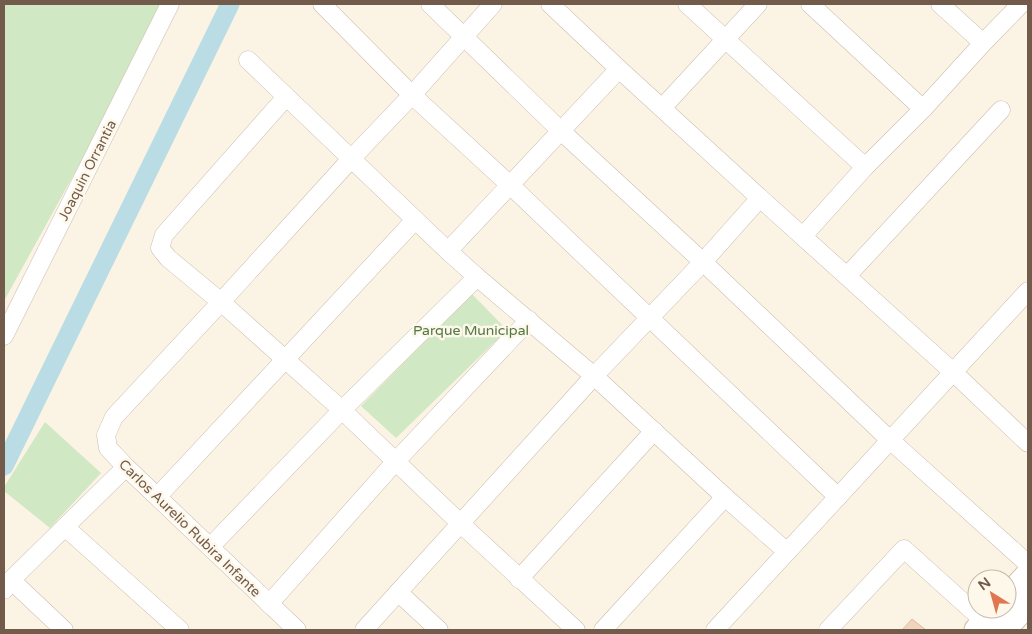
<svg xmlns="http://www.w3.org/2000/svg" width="1032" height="634" viewBox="0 0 1032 634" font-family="'Varela Round',sans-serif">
  <rect width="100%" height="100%" fill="#fbf4e5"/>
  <g fill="#d1e8c4">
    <path d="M4 4H168L4 301Z"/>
    <path d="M472 294 507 330 396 438 361 406Z"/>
    <path d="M45 422 101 473 50 528 4 491V487Z"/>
  </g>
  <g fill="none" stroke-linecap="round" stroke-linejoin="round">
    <path stroke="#badce4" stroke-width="19" d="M4 466 230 4"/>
  </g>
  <path fill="#efd4be" stroke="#e1bb9f" d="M912 619 926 630H902Z"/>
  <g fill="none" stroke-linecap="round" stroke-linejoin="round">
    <defs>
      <g id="street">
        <path d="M322 4 412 95 510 185 838 497"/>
        <path d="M430 4 561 131 703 262 890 440 1028 564"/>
        <path d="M550 4 619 69 760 198 953 372 1028 443"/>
        <path d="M687 4 865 167"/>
        <path d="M810 4 923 109"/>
        <path d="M940 4 983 43"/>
        <path d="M248 60 448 251 477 277 594 376 725 497 787 552"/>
        <path d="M286 97 164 235 160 248 168 258 221 302 342 410 461 524 576 630"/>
        <path d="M662 108 758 4"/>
        <path d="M803 236 865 167 923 109 983 43 1021 4"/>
        <path d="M448 251 619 69"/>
        <path d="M847 276 1001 110"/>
        <path d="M4 336 170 4"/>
        <path d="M158 496 415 220"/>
        <path d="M65 527 180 630"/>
        <path d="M210 547 342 410 477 277"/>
        <path d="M519 579 654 431"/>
        <path d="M11 580 64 630"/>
        <path d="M4 590 11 580 126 467"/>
        <path d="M398 592 439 630"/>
        <path d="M269 604 396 461 529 320"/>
        <path d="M297 630 126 467 108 448 106 435 114 417 221 302 351 159 412 95 493 4"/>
        <path d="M364 630 594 376 703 262 760 198"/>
        <path d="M603 630 725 497"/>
        <path d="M715 630 1028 291"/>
        <path d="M828 630 904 549 985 622"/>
      </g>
      <g id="secondary">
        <path d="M1007 598 1028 575"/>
        <path d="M977 630 997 609"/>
        <path d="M1003 630 1028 603"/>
      </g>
    </defs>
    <use href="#street" stroke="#ccbcac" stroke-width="19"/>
    <use href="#secondary" stroke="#d1beac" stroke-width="27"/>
    <use href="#street" stroke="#fff" stroke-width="18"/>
    <use href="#secondary" stroke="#fff" stroke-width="25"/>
  </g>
  <g text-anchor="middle" stroke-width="5" stroke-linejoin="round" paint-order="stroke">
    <g font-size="14" fill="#735b4b" stroke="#fef8eb">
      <text transform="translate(87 170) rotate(-63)" y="5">Joaquin Orrantia</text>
      <text transform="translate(190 528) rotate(44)" y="5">Carlos Aurelio Rubira Infante</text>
    </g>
    <g font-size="14" fill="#517843" stroke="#fef8eb">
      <text x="471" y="335">Parque Municipal</text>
    </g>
  </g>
  <rect width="1032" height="634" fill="none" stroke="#735b4b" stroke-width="10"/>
  <g transform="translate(992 594) rotate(323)"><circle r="24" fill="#fef8eb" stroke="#c6b9ab"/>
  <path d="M0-4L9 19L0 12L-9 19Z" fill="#e0774f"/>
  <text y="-8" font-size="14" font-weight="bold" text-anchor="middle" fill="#735b4b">N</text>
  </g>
</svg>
